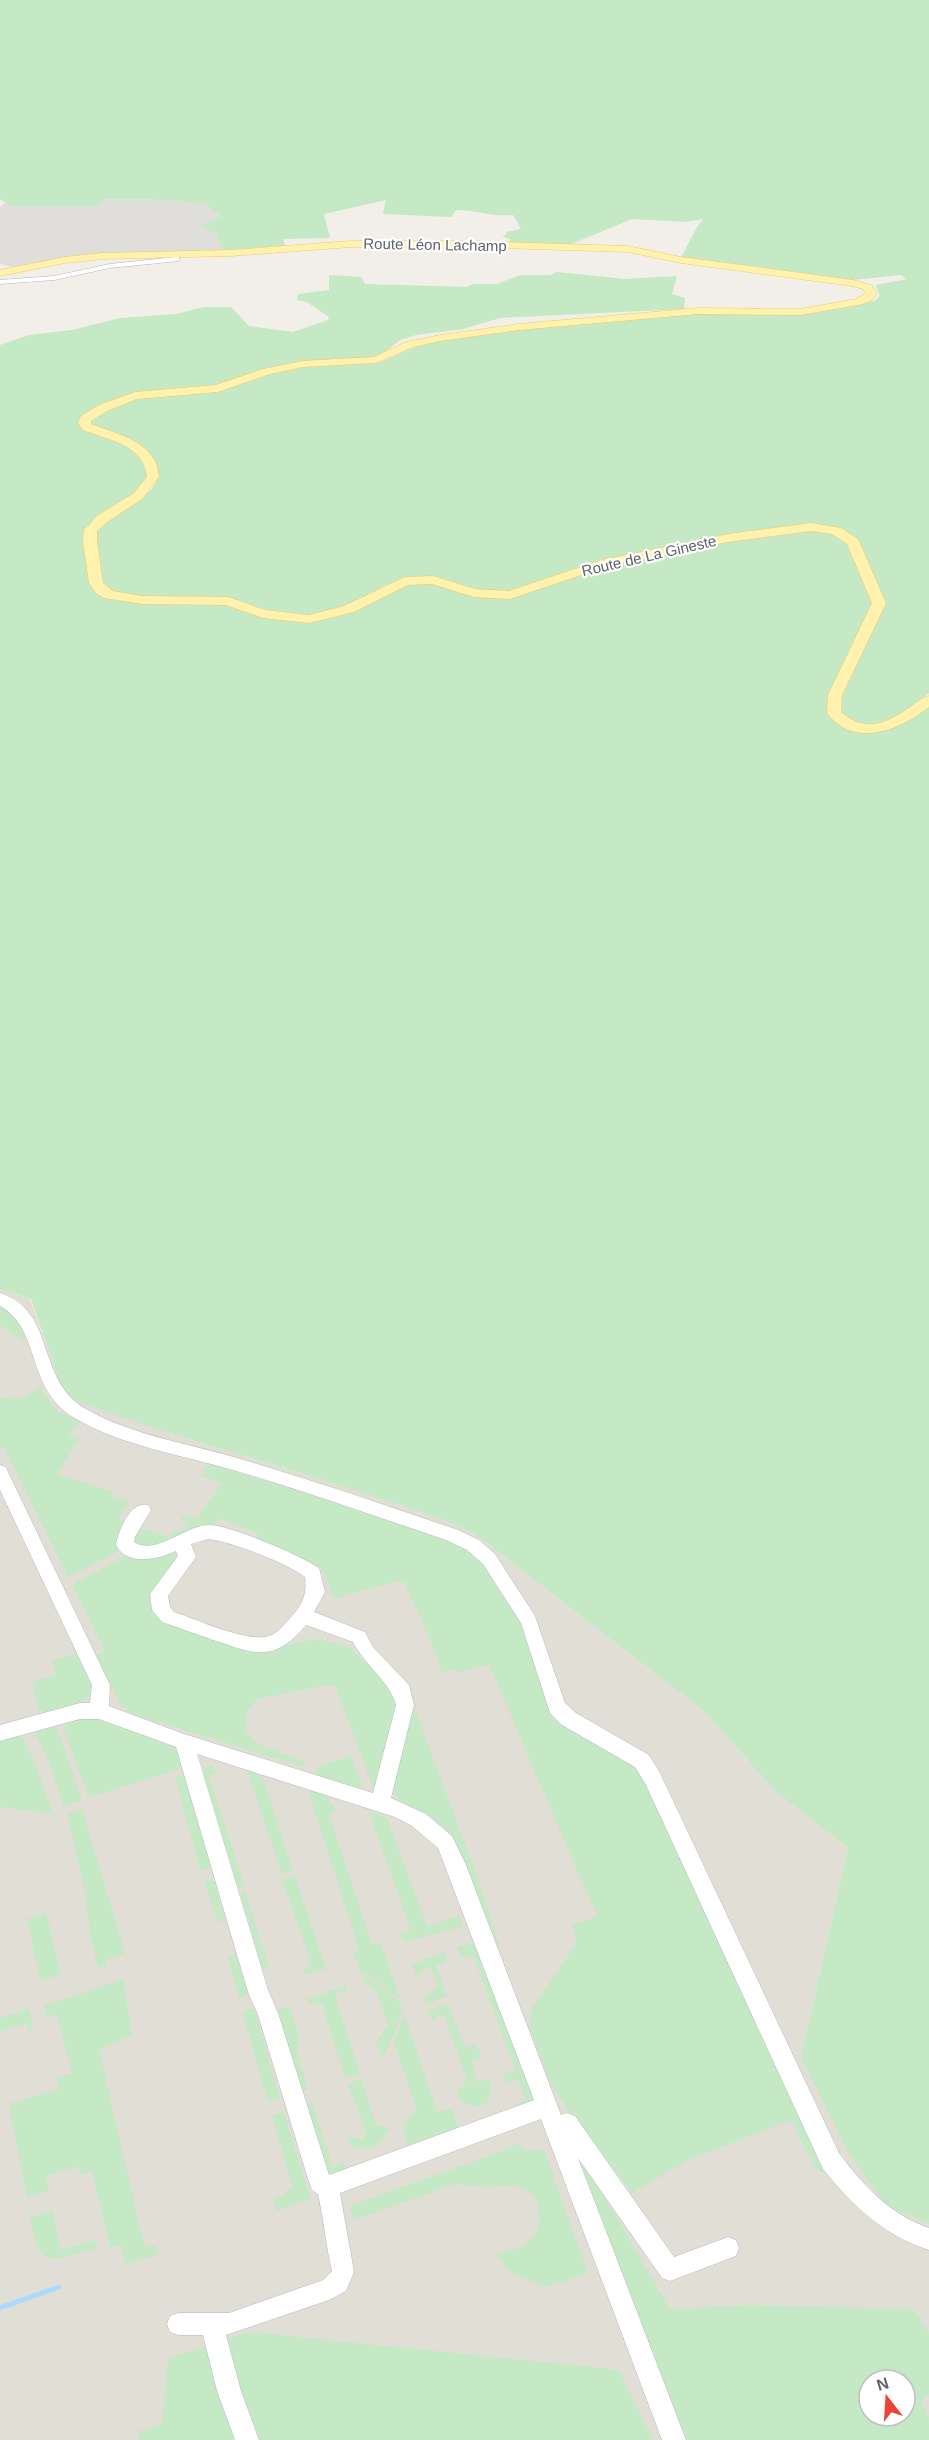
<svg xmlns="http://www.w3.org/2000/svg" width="929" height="2440" viewBox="0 0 929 2440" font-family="Arial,sans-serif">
  <rect width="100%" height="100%" fill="#f1efe8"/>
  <path fill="#e0deda" d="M102 199 169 200 206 205 221 216 200 226 215 233 223 250 285 247 64 258 12 267 0 264V207L6 202 11 206 97 207Z"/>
  <path fill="#e1ded6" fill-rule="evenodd" d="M0 1289 30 1299 59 1381 165 1432 314 1477 436 1517 475 1534 706 1713 776 1792 848 1848 801 2057 887 2207 929 2224V2440H0ZM869 2380H905V2416H869Z"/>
  <g fill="#c5e8c5" fill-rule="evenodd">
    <path d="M0 0H929V693C903 714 873 741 841 713L842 696 886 603 859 542 825 525C750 537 674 547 600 561 569 567 541 586 510 592 477 597 449 573 417 576 389 579 371 595 346 606 336 611 322 613 311 615 277 620 246 598 214 597 192 596 121 602 106 587 99 580 95 541 97 530L151 490C179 452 119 437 93 426L90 422 95 416 138 398 220 390 271 373 305 366 381 362 424 343 505 331 706 313 800 315 874 301 880 296 876 285 907 279 901 275 853 280 681 257C689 244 694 230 703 219L686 222 632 219 569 245 509 243 510 239 502 236 506 235V232L521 229 513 215C493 217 476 210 456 210L451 217 383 214 386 200 324 214 330 238 283 239 285 246 223 250 215 233 199 226 221 216 206 205 169 200 103 199 98 207 11 206 0 199Z"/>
    <path d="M557 272 625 279 677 276 672 294 685 298 684 309 500 318 463 329 416 335 400 340 380 356 374 357 303 361 266 368 217 385 148 392 81 418 95 434 127 446 144 458 148 477 141 489 91 524 106 597 226 603 309 621 352 611 399 586 420 581 511 598 590 570 729 540 803 530 833 533 845 540 874 605 829 714 880 731 907 721 929 705V2224L887 2207 849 2154 801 2057 848 1848 776 1792 706 1713 475 1534 436 1517 314 1477 165 1432 72 1400 59 1381 31 1299 0 1289V345L29 335 72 330 120 318 176 314 204 307H231L249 326 293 332 328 320 329 317 307 302 297 300 298 294 329 290V275L361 277 365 284 467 287 473 284H496L521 275H550Z"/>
    <path d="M0 1304C14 1313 26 1324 24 1342L0 1325Z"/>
    <path d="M40 1387 55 1409 80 1422 68 1435 79 1439 57 1474 114 1492 112 1496 129 1501 118 1520 127 1523 121 1550 68 1577 3 1446 0 1448V1398L26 1396Z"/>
    <path d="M208 1464 382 1516 462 1544 484 1562 521 1617 552 1710 636 1769 648 1785 829 2170 821 2173 819 2169 816 2170 791 2120 690 2159 632 2193 561 2100 547 2075 530 2027 532 2008 576 1944 573 1925 598 1916 575 1866 489 1664 457 1673 454 1668 441 1673 438 1658 405 1583 397 1581 334 1599 324 1572 316 1565 255 1542 259 1534 218 1518 212 1526 152 1547 135 1546 132 1535 137 1527 170 1537 174 1530 180 1532 185 1530 188 1523 180 1521 183 1515 197 1519 222 1483 201 1476Z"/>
    <path d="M176 1550C175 1569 157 1585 149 1602L153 1615 249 1652 317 1639 350 1647 392 1689 398 1702 376 1796 335 1686 326 1685 257 1699 246 1713V1731L258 1744 303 1761 306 1764 304 1767 131 1714 119 1702 96 1655 105 1651 72 1585 127 1555C143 1566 161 1556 176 1550Z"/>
    <path d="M78 1653C83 1663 94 1678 92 1689 90 1705 52 1712 39 1711L32 1682 56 1675 52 1661Z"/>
    <path d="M413 1704 484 1896 499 1946 495 1947 462 1861 397 1798 392 1785Z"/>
    <path d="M96 1719 174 1745 178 1750 183 1768 89 1797 64 1731 66 1720Z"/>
    <path d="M52 1723 57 1729 82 1800 64 1806 47 1756 36 1736V1730Z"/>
    <path d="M21 1734 33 1758 53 1814 0 1807V1738Z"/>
    <path d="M351 1756 363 1789 318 1775 316 1767Z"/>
    <path d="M213 1765 216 1773 209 1776 244 1886 238 1888 202 1769Z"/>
    <path d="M246 1767 261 1772 293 1871 281 1873Z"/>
    <path d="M185 1775 211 1867 201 1871 175 1778Z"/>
    <path d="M307 1787 325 1794 336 1811 329 1814 372 1945 381 1943 400 1999 368 1975 360 1972 354 1952 359 1950Z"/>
    <path d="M82 1809 125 1953 106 1960V1965L98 1968 90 1934 85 1892 67 1814Z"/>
    <path d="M369 1812 387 1818 427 1926 459 1916 463 1926 405 1942 400 1934 411 1930Z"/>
    <path d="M295 1876 326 1969 305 1974 303 1969 312 1965 282 1880Z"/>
    <path d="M213 1879 225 1920 218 1922 204 1882Z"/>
    <path d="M245 1891 269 1968 263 1969 240 1893Z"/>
    <path d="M46 1913 61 1974 40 1981 27 1919Z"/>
    <path d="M469 1944 475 1946 534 2099 535 2105 518 2111 515 2104 526 2100 518 2079 507 2083 503 2074 515 2069 473 1955 462 1958 457 1947Z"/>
    <path d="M445 1952 447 1961 436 1966 447 1996 426 2005 424 1998 438 1986 431 1970 425 1966 417 1978 412 1964Z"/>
    <path d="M236 1954 249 1995 239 1998 228 1956Z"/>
    <path d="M365 1976C375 1984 393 1993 400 2004 406 2013 388 2048 382 2058L376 2042 388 2025 377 1992 363 1981Z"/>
    <path d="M123 1979 132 2035 99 2050 144 2245 147 2248 155 2245 158 2254 126 2265 121 2245 110 2247 92 2171 80 2175 78 2166 46 2176 49 2190 27 2198 9 2104 59 2089 57 2078 72 2073 57 2014 46 2017 44 2006Z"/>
    <path d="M345 1986 347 1993 337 1991 335 1997 360 2074 345 2078 322 2004 308 2003 307 1999Z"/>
    <path d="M448 2004 465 2048 476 2044 482 2058 471 2062 478 2082 490 2079C495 2103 482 2115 460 2100L457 2093 467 2081 445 2017 440 2014 432 2021 428 2011Z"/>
    <path d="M289 2006 300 2039 296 2049 308 2089 297 2093 276 2010Z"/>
    <path d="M254 2008 280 2099 268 2102 242 2011Z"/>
    <path d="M29 2009 33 2026 29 2034 26 2023 0 2032V2018Z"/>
    <path d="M404 2014 437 2112 452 2109 460 2133 409 2152 403 2124 417 2110 394 2043Z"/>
    <path d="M361 2079 376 2125 390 2128C383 2143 369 2152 352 2147L347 2137 363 2139 366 2131 348 2084Z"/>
    <path d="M312 2102 333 2169 343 2161 348 2174 337 2177 328 2175 301 2106Z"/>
    <path d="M284 2111 310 2199 277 2211 273 2199 285 2194 292 2186 272 2116Z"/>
    <path d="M519 2143 524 2150H544L588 2273 547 2287 512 2274 496 2253C523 2252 546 2236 538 2206 536 2200 533 2194 528 2191 509 2181 479 2192 458 2183L354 2220 349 2206 489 2156Z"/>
    <path d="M584 2162 670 2309 752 2305 913 2309 929 2333V2395L921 2401 929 2418V2440H684L582 2167ZM869 2380H905V2416H869Z"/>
    <path d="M53 2210 61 2251 95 2240 96 2248C51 2262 39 2272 30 2217Z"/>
    <path d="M249 2332 619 2370 653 2440H139V2431L162 2423 168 2358Z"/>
  </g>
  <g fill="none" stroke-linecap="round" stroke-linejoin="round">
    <path stroke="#aadaff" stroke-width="5" d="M0 2308 59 2287"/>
    <defs>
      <g id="minor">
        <path d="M176 257H179V261L110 268 54 280 0 284V280L54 276 110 264Z"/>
        <path d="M0 1293C57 1311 35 1380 86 1409 131 1435 187 1443 237 1458 311 1480 385 1505 458 1530L479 1540 495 1554 535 1616 565 1703 576 1713 649 1755 660 1773 839 2153C863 2185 890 2215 929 2228V2250C883 2235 853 2206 823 2169L646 1785 635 1767 562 1725 550 1713 521 1623 483 1564 467 1550 446 1540C375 1516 305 1491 233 1470 182 1455 118 1445 73 1417 25 1387 42 1330 0 1306Z"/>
        <path d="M0 1465 6 1467 8 1472 110 1685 109 1706 184 1734 373 1793 396 1705C391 1683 364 1664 353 1642L306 1625C276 1660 260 1656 219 1642 200 1635 181 1629 162 1622L152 1610 150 1594 178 1556 176 1551C158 1559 128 1567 116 1545 118 1531 131 1500 148 1505L151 1510 135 1537 134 1542C156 1556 184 1526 208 1525 228 1524 302 1556 319 1568L325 1592 314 1612 365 1632 373 1647 409 1685 414 1705 391 1798 426 1814 452 1836 466 1865 561 2115 567 2113 575 2116 674 2257 728 2237 736 2240 739 2248 736 2256 728 2259 670 2281 662 2278 578 2158 686 2440H662L541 2119 340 2193 354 2272 346 2291 329 2300 226 2335 241 2391 259 2440H235L217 2391 203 2335H178L170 2332 167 2324 170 2316 178 2313H229L323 2280 332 2271C326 2246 324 2220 318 2194L312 2190 309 2182 258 2015 248 1992 176 1747 99 1719H80L0 1741V1725L80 1703H90L92 1685 0 1490ZM208 1539C232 1542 285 1562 305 1577 307 1592 304 1603 293 1615 286 1622 279 1633 269 1636 247 1643 196 1619 174 1612L170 1607 168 1596 196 1557 191 1544ZM197 1754 395 1817 412 1826 438 1848 534 2100 329 2175 278 2013 268 1990Z"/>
      </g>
      <path id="major" d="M351 241H470L628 246 681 257 853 280 871 285 877 293 872 300 863 304 801 315 698 314 519 330 440 341 413 347 376 363 303 367 270 374 218 392 137 399 107 411 91 421V424C119 435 157 442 159 477L142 499 107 522 97 531V541L103 583 113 591 142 596 228 597 265 610 309 615 344 606 405 577 433 576 475 589 509 591 602 560 728 534 811 523 841 528 858 539 886 603 842 695 841 712C865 733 885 724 909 708 916 703 921 698 929 696V707C900 730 854 749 827 713L828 695 872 603 847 544 832 534 811 531 728 542 605 567 510 599 474 597 432 584 408 585 354 612 309 623 263 618 226 605 142 604 104 598 96 593 89 583 83 541 84 530 97 516 134 493 147 477C145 445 107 439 83 430L78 423 81 416 99 405 135 392 216 385 263 369 303 361 374 357 406 342 440 335 519 324 698 308 801 309 856 299 866 293 863 289 852 286 681 263 628 252 470 247H351L231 256 102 259 65 263 0 276V270L65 257 102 253 231 250Z"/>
    </defs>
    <use href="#minor" stroke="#b5b8bc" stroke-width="1"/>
    <use href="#major" stroke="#f2c960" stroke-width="1"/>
    <use href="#minor" fill="#fff" fill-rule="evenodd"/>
    <use href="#major" fill="#fff2af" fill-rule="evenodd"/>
  </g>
  <g text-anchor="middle" stroke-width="4.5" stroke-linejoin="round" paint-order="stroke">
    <g font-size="15" fill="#5f6368" stroke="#fff">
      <text transform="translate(435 245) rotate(1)" y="5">Route Léon Lachamp</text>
      <text transform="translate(649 556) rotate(-13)" y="5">Route de La Gineste</text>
    </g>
  </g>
  <g transform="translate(887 2398) rotate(343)"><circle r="28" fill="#ffffff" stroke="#bfc1c3" stroke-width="1.5"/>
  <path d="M0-4.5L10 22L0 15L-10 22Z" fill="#ea4335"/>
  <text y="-9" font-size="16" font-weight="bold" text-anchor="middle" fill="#5f6368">N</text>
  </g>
</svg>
